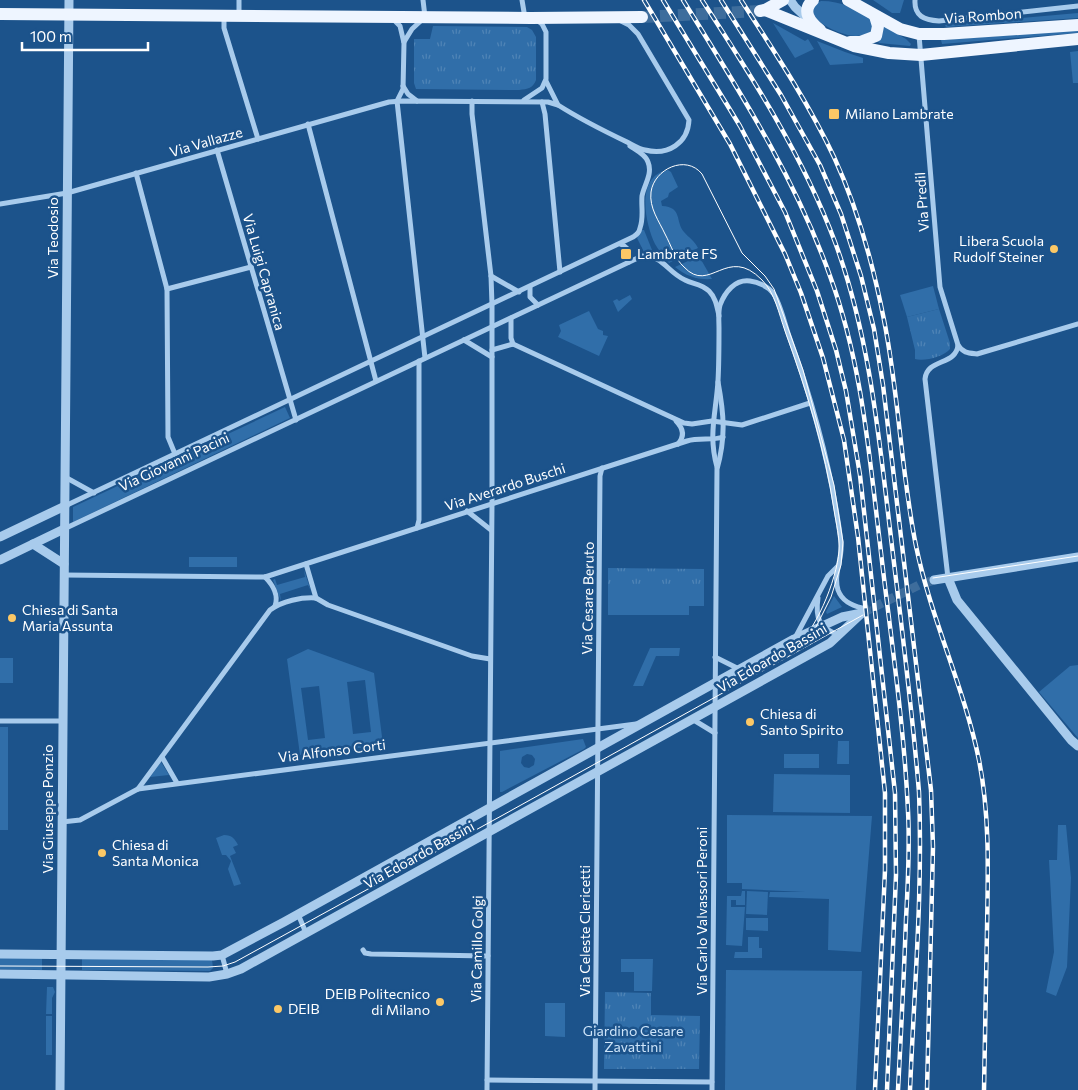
<svg xmlns="http://www.w3.org/2000/svg" width="1078" height="1090" viewBox="0 0 1078 1090" font-family="Commissioner,sans-serif">
  <defs>
    <pattern id="park-tufts" width="24" height="20" patternUnits="userSpaceOnUse" patternTransform="scale(1.25)"><rect width="24" height="20" fill="#306ea9"/><path d="M3 7l-1-3M5 7V3M7 7l1-3M15 17l-1-3M17 17v-4M19 17l1-3" fill="none" stroke="#4f84b6"/></pattern>
  </defs>
  <rect width="100%" height="100%" fill="#1c538b"/>
  <g fill="#306ea9" fill-rule="evenodd">
    <path d="M873 0H904L900 13H892Z"/>
    <path d="M821 1C842 1 855 9 872 20V32C867 33 861 36 856 36 843 36 819 25 812 14L815 4Z"/>
    <path d="M1078 13V18L946 27 945 25Z"/>
    <path d="M773 23 805 41 808 39 814 49 795 58Z"/>
    <path d="M884 26 906 39 911 44 910 46 879 43 878 41Z"/>
    <path d="M1078 30V33L942 44 941 40Z"/>
    <path d="M817 41 845 52 863 58V63L830 65Z"/>
    <path d="M1078 51V83H1073L1070 52Z"/>
    <path d="M668 170 671 172 678 187 669 193 668 197 661 201 662 206C683 207 675 222 684 232 689 238 694 240 698 248L669 263C664 257 659 251 655 244 645 223 635 176 668 170Z"/>
    <path d="M642 230H644L654 255 645 254 637 238Z"/>
    <path d="M699 256 712 279C697 280 686 276 675 267Z"/>
    <path d="M933 286 939 309 907 317 900 295Z"/>
    <path d="M630 295 632 299 618 312 613 301 617 299 619 301Z"/>
    <path d="M589 311 598 329 603 331V335L608 336 599 356 558 337 561 331 559 325Z"/>
    <path d="M285 407 290 418 73 522V507Z"/>
    <rect x="189" y="557" width="48" height="10"/>
    <path d="M304 570 311 591 308 585 280 594 281 601 273 580 275 579 277 585 305 577Z"/>
    <path d="M608 589H704V606H689V615H608Z"/>
    <path d="M834 596 842 607 827 614 826 612Z"/>
    <path d="M650 648H680L679 656H656L643 686H633Z"/>
    <path d="M308 649 374 673 383 745 300 755 287 659ZM365 680 371 732 353 734 347 682ZM319 686 325 738 308 740 301 688Z"/>
    <rect x="0" y="658" width="13" height="25"/>
    <path d="M1078 665V738L1039 692 1070 666Z"/>
    <rect x="0" y="727" width="8" height="103"/>
    <path d="M583 739 586 747 584 749 502 792H500V751ZM527 754 532 755 535 759 534 765 529 768 524 767 521 763 522 757Z"/>
    <path d="M838 741H849V764H837Z"/>
    <rect x="784" y="754" width="35" height="14"/>
    <path d="M161 762 169 775 150 777Z"/>
    <path d="M774 774 850 775V813L773 812Z"/>
    <path d="M727 815 872 816 861 952 828 950 829 899 769 897 770 892H805L742 889V883H727Z"/>
    <path d="M1058 825H1066L1071 878 1067 967 1056 996 1046 992 1054 952 1049 860H1057Z"/>
    <path d="M224 835C232 835 235 839 238 845L233 847 236 853 230 856 241 884 234 886 228 869 231 861 226 855H222L216 838Z"/>
    <path d="M742 891H745V905H736V900H731V907H745L742 946 726 945 727 896H741Z"/>
    <path d="M747 891 768 892 767 915 746 914Z"/>
    <path d="M746 918H768V931L746 930Z"/>
    <path d="M748 937H759V948H762V958H734L735 952H748Z"/>
    <path d="M0 957 42 958V970L0 969Z"/>
    <path d="M82 958 212 960 213 968 210 971 82 970Z"/>
    <path d="M621 959H653L652 991H634V972H621Z"/>
    <path d="M726 970 862 971 856 1090H725Z"/>
    <path d="M47 987H53L55 992 52 998V1014H46Z"/>
    <path d="M545 1003H565V1037L545 1036Z"/>
    <rect x="46" y="1016" width="6" height="39"/>
  </g>
  <g fill="url(#park-tufts)">
    <path d="M433 26 527 27 532 30 536 37V80C533 88 528 89 519 90L416 89 414 83V39H430Z"/>
    <path d="M939 309 950 343V349C945 356 924 362 915 359V350L907 317Z"/>
    <path d="M608 568 704 569V589H608Z"/>
    <path d="M605 992 651 993V1015L700 1016 699 1069H604Z"/>
  </g>
  <g fill="none" stroke-linecap="round" stroke-linejoin="round">
    <path stroke="#3e6d9c" stroke-width="5" stroke-dasharray="5 2.5" stroke-linecap="butt" d="M862 608 871 609"/>
    <path stroke="#3e6d9c" stroke-width="9" stroke-dasharray="9 4.5" stroke-linecap="butt" d="M862 613 919 585 934 580"/>
    <path stroke="#3e6d9c" stroke-width="12" stroke-dasharray="12 6" stroke-linecap="butt" d="M642 17 760 11"/>
    <g stroke="#a8cbec" stroke-width="5">
      <path d="M522 0 525 18"/>
      <path d="M915 0C914 16 924 20 939 21L1078 6"/>
      <path d="M239 14V0"/>
      <path d="M224 16V28L258 139"/>
      <path d="M393 19 400 26 404 43 403 89 397 101"/>
      <path d="M919 35 940 287 958 345C963 353 968 353 977 354L1078 324"/>
      <path d="M404 42 412 29 425 17 423 0"/>
      <path d="M546 81 558 105"/>
      <path d="M403 86 408 94 417 101"/>
      <path d="M524 100 542 88 546 79V32L542 24 537 20"/>
      <path d="M397 101 425 358"/>
      <path d="M472 101V114L491 276 492 305V503L487 1090"/>
      <path d="M542 102 545 114 560 272"/>
      <path d="M308 124 376 381"/>
      <path d="M217 150 296 420"/>
      <path d="M136 173 167 289 168 437 175 454"/>
      <path d="M0 204 67 193 389 102 402 101 548 102 558 105C580 119 604 131 627 142 633 145 639 149 645 150 668 156 688 143 689 120L638 34 629 25 621 21"/>
      <path d="M620 244C629 247 631 254 629 262"/>
      <path d="M491 276 519 292"/>
      <path d="M530 287V297L538 305"/>
      <path d="M167 289 251 267"/>
      <path d="M511 318V338L513 344"/>
      <path d="M464 340 492 357"/>
      <path d="M513 344 684 423 692 424 712 421 742 425 810 403"/>
      <path d="M492 350 513 344"/>
      <path d="M676 421C683 428 685 436 678 444"/>
      <path d="M717 467C708 435 716 413 718 381 719 363 719 346 719 328 719 321 718 312 720 305 725 292 735 279 750 281 758 282 769 287 773 293 780 302 785 325 789 336 813 402 832 471 841 542 843 558 833 574 838 590 842 601 851 605 862 608"/>
      <path d="M65 477 94 493"/>
      <path d="M65 506 633 237C637 234 639 233 640 228 644 217 641 207 642 196 644 185 653 174 648 162 646 155 636 150 630 146"/>
      <path d="M467 511 491 530"/>
      <path d="M417 528 419 520V361"/>
      <path d="M64 529 642 256C663 255 667 272 685 280 693 284 702 284 709 291 716 298 717 307 719 316"/>
      <path d="M306 564 316 598"/>
      <path d="M64 575 265 577 687 441C699 437 712 441 723 437"/>
      <path d="M265 577C272 584 279 595 275 606"/>
      <path d="M948 578 925 379C927 358 956 366 958 345"/>
      <path d="M316 598 328 605 472 656 490 659"/>
      <path d="M818 598C815 618 819 628 839 635"/>
      <path d="M795 638 828 576 838 566"/>
      <path d="M715 657 739 669"/>
      <path d="M692 719 715 733"/>
      <path d="M0 721H62"/>
      <path d="M162 757 177 783"/>
      <path d="M138 789 270 610C282 601 302 597 316 598"/>
      <path d="M62 822 80 820 138 789 636 724"/>
      <path d="M298 914 306 933"/>
      <path d="M363 950 365 953 371 954 488 956"/>
      <path d="M222 955 227 974"/>
      <path d="M487 1080 712 1082"/>
      <path d="M595 1090 600 476 602 468"/>
      <path d="M712 1090 717 469C726 437 724 414 718 382"/>
    </g>
    <g stroke="#a8cbec" stroke-width="9">
      <path d="M790 0 795 7 809 20"/>
      <path d="M0 537 65 506"/>
      <path d="M33 544 64 564"/>
      <path d="M0 560 64 529"/>
      <path d="M948 578 957 600 1071 740 1078 746"/>
      <path d="M934 580 1078 557"/>
      <path d="M0 954 213 956 222 955 284 922 794 639 842 617 862 613"/>
      <path d="M0 974 209 977 227 974 241 969 830 643 862 613"/>
      <path d="M60 1090 69 0"/>
    </g>
    <g stroke="#eef5ff" stroke-width="12">
      <path d="M813 0C801 11 810 22 820 30"/>
      <path d="M848 0 900 29 919 34H944L1078 25"/>
      <path d="M765 10 854 46 889 53 921 55 1078 39"/>
      <path d="M760 11 765 10 783 0"/>
      <path d="M0 14 531 18 642 17"/>
      <path d="M850 42H860L876 36 878 26 875 16"/>
    </g>
    <g stroke="#fff" stroke-width="1">
      <path d="M933 578 1078 556"/>
      <path d="M791 651C815 635 837 579 839 551 840 538 836 523 834 510 825 449 806 389 785 331 779 314 775 293 762 280 727 244 710 295 684 267 675 259 671 245 665 234 659 221 649 208 651 192 654 169 686 154 702 174L742 253 765 276 774 289 803 370 834 485 843 542 841 565 831 597 814 631 805 644 795 653"/>
      <path d="M0 966 208 967 223 966 235 962 503 815 863 615"/>
    </g>
    <defs>
      <g id="rail">
        <path d="M644 0 730 144 785 254 801 293 823 358 844 440 858 537 885 793V870L875 1090"/>
        <path d="M663 0 740 126 785 212 817 291 836 350 846 391 860 475 895 793 896 875 887 1090"/>
        <path d="M683 0C738 89 795 177 830 276 862 363 869 454 880 544 890 633 904 722 908 811 910 847 908 883 906 919 904 976 901 1033 898 1090"/>
        <path d="M702 0C752 77 803 156 835 242 870 337 879 438 891 538 901 622 912 707 919 792 923 891 914 991 910 1090"/>
        <path d="M721 0 781 95 820 165 841 214 861 276 874 329 883 385 931 790 933 847 927 1090"/>
        <path d="M741 0C774 51 808 102 834 157 858 209 873 264 884 320 899 395 901 472 916 546 931 619 964 687 979 760 990 816 988 873 987 930 986 983 985 1037 984 1090"/>
      </g>
    </defs>
    <use href="#rail" stroke="#fff" stroke-width="4.5"/>
    <use href="#rail" stroke="#1c538b" stroke-width="2.5" stroke-dasharray="8" stroke-linecap="butt"/>
  </g>
  <g fill="#fcc866" stroke="#1c538b" stroke-width="2">
    <rect x="828" y="108" width="12" height="12" rx="2.5"/>
    <circle cx="1054" cy="249" r="5"/>
    <rect x="620" y="248" width="12" height="12" rx="2.5"/>
    <circle cx="12" cy="618" r="5"/>
    <circle cx="750" cy="722" r="5"/>
    <circle cx="102" cy="853" r="5"/>
    <circle cx="440" cy="1002" r="5"/>
    <circle cx="278" cy="1009" r="5"/>
  </g>
  <g text-anchor="middle" stroke-width="5" stroke-linejoin="round" paint-order="stroke">
    <g font-size="14" fill="#fff" stroke="#1c538b">
      <text transform="translate(983 16) rotate(-4)" y="5">Via Rombon</text>
      <text transform="translate(206 142) rotate(-16)" y="5">Via Vallazze</text>
      <text transform="translate(922 202) rotate(-94)" y="5">Via Predil</text>
      <text transform="translate(53 238) rotate(-90)" y="5">Via Teodosio</text>
      <text transform="translate(264 272) rotate(74)" y="5">Via Luigi Capranica</text>
      <text transform="translate(174 462) rotate(-25)" y="5">Via Giovanni Pacini</text>
      <text transform="translate(505 487) rotate(-18)" y="5">Via Averardo Buschi</text>
      <text transform="translate(588 598) rotate(-89)" y="5">Via Cesare Beruto</text>
      <text transform="translate(772 658) rotate(-30)" y="5">Via Edoardo Bassini</text>
      <text transform="translate(332 751) rotate(-7)" y="5">Via Alfonso Corti</text>
      <text transform="translate(48 809) rotate(-90)" y="5">Via Giuseppe Ponzio</text>
      <text transform="translate(419 855) rotate(-29)" y="5">Via Edoardo Bassini</text>
      <text transform="translate(702 911) rotate(-90)" y="5">Via Carlo Valvassori Peroni</text>
      <text transform="translate(585 931) rotate(-90)" y="5">Via Celeste Clericetti</text>
      <text transform="translate(477 949) rotate(-89)" y="5">Via Camillo Golgi</text>
    </g>
    <g font-size="14" fill="#fff" stroke="#1c538b" text-anchor="start">
      <text x="845" y="119">Milano Lambrate</text>
      <text x="1044" y="246" text-anchor="end">Libera Scuola<tspan x="1044" dy="16">Rudolf Steiner</tspan></text>
      <text x="637" y="259">Lambrate FS</text>
      <text x="22" y="615">Chiesa di Santa<tspan x="22" dy="16">Maria Assunta</tspan></text>
      <text x="760" y="719">Chiesa di<tspan x="760" dy="16">Santo Spirito</tspan></text>
      <text x="112" y="850">Chiesa di<tspan x="112" dy="16">Santa Monica</tspan></text>
      <text x="430" y="999" text-anchor="end">DEIB Politecnico<tspan x="430" dy="16">di Milano</tspan></text>
      <text x="288" y="1014">DEIB</text>
    </g>
    <g font-size="14" fill="#cde4f9" stroke="#1c538b">
      <text x="633" y="1036">Giardino Cesare<tspan x="633" dy="16">Zavattini</tspan></text>
    </g>
  </g>
  <path d="M22 42v8h126v-8" fill="none" stroke="#ffffff" stroke-width="2.5"/>
  <text x="30" y="42" font-size="15" fill="#ffffff" stroke="#1c538b" stroke-width="4" paint-order="stroke">100 m</text>
</svg>
